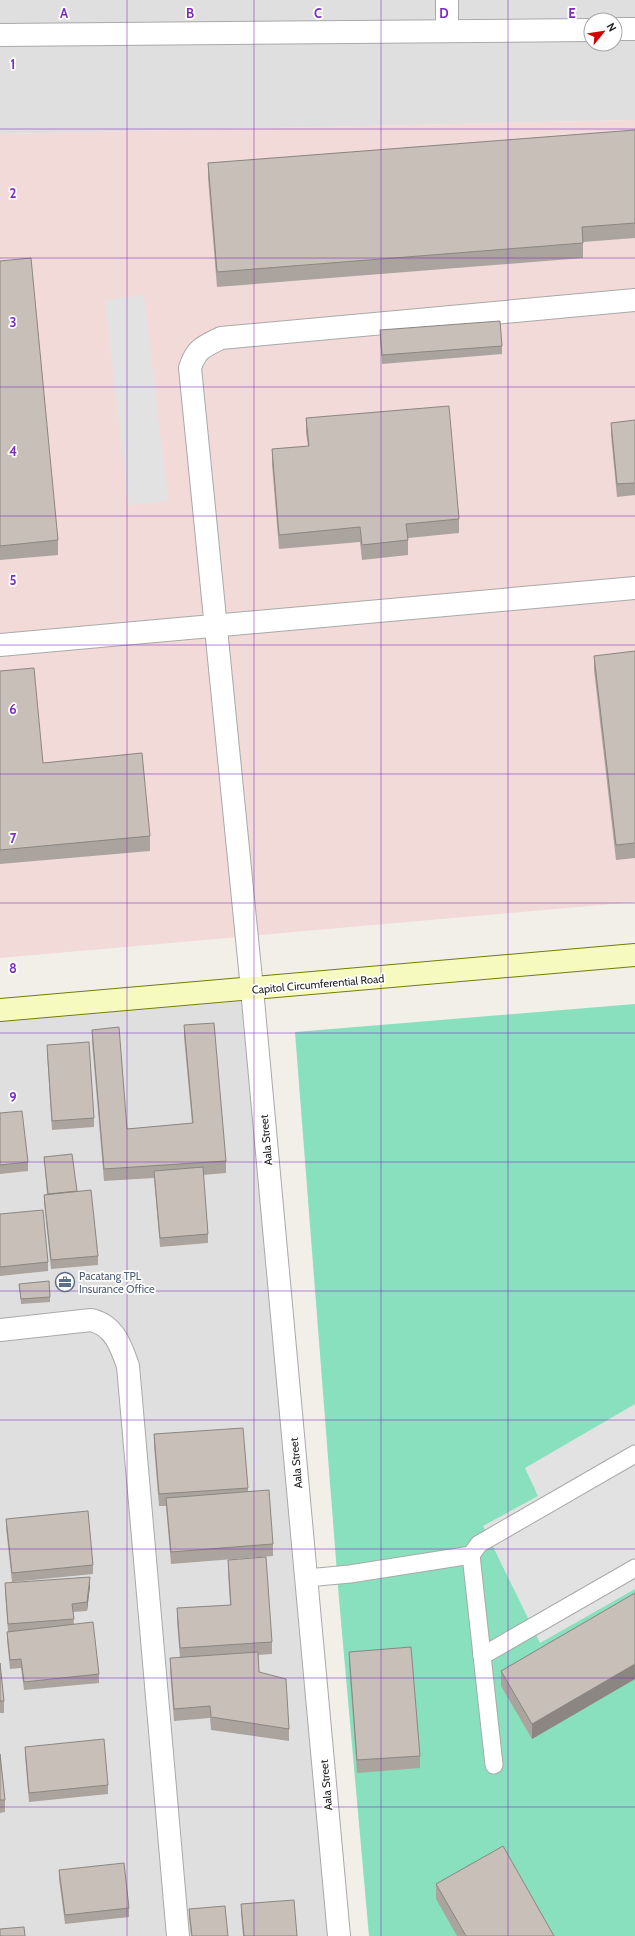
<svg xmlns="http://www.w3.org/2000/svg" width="635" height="1936" viewBox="0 0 635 1936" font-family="Cabin,sans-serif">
  <rect width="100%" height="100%" fill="#f2efe9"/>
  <g fill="#e0dfdf" fill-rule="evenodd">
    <path d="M0 0H635V120L0 134ZM591 20H615V44H591Z"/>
    <path d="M257 1000 336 1936H0V1022Z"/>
  </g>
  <path fill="#f2dad9" d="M635 120V902L0 958V134Z"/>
  <path fill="#88e0be" d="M635 1004V1936H369L339 1599 295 1032Z"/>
  <g fill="#e2e2e2">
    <path d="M144 295 168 501 128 505 105 300Z"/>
    <path d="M635 1404V1589L540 1643 483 1526 538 1496 525 1468Z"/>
  </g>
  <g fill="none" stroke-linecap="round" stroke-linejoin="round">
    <defs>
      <g id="lane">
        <path d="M471 1555 494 1765"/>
        <path d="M307 1578 350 1574 471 1555 479 1544 635 1454"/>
        <path d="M482 1656 635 1568"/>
      </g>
      <g id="street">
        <path d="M615 29H635"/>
        <path d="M447 31V0"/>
        <path d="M0 35 591 30"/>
        <path d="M0 645 635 588"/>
        <path d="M0 1330 91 1320C114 1325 121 1346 128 1366L178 1936"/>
        <path d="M339 1936 252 989 190 368C196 349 203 347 221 338L635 300"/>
      </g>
      <path id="secondary" d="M0 1010 635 955"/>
    </defs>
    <use href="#lane" stroke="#a9a9a9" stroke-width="19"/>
    <use href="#street" stroke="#a9a9a9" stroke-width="24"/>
    <use href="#secondary" stroke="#707d05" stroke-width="24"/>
    <use href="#lane" stroke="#fff" stroke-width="17"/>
    <use href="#street" stroke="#fff" stroke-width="22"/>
    <use href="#secondary" stroke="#f7fabf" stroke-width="22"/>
  </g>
  <g fill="#aba49e">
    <path d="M635 130V238L583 242V258L217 287 208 178V163Z"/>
    <path d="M0 261 58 540V555L0 560Z"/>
    <path d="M380 330 502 346V354L382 364 380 339Z"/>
    <path d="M306 418 459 519V533L408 538V555L362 560 360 542 279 549 272 464V449L308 446 306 433Z"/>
    <path d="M635 420V495L617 497 611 435V423Z"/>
    <path d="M635 651V858L616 860 594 670V656Z"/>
    <path d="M0 671 43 763 150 836V851L0 864Z"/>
    <path d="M184 1025 226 1161V1173L203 1175 208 1234V1243L160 1247 154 1178 104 1181 92 1042V1030L127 1129 192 1123 184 1037Z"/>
    <path d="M47 1045 94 1118V1127L52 1130 47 1054Z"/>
    <path d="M0 1113 28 1162V1171L0 1174Z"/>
    <path d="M44 1157 77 1191 98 1256V1265L51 1269 44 1203V1195L47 1194Z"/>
    <path d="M0 1214 48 1262V1271L0 1276Z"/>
    <path d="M19 1284 50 1297V1302L21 1304Z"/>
    <path d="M154 1434 248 1488V1492L273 1544V1556L171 1564 166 1506H159L154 1446Z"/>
    <path d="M6 1519 93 1565V1574L12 1582 6 1528Z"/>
    <path d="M228 1560 272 1642V1654L258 1655 259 1672 289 1729V1741L211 1730 210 1718 174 1721 170 1670V1658H180L177 1621V1608L230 1605 228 1572Z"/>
    <path d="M5 1583 90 1586 87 1611 73 1612 74 1624 99 1674V1683L24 1690 21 1668 10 1669 7 1640V1632L8 1631 5 1592Z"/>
    <path d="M635 1593V1679L532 1739 501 1686V1671Z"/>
    <path d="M349 1652 420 1756V1768L357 1773 349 1664Z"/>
    <path d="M0 1663 4 1701V1713H0Z"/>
    <path d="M25 1747 108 1785V1794L29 1802 25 1755Z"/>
    <path d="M0 1754 5 1800V1812L0 1813Z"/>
    <path d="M59 1870 129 1908V1917L65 1924 59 1879Z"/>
    <path d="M436 1884 554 1936H457L436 1899Z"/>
    <path d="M241 1904 297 1936H243L241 1913Z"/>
    <path d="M189 1909 228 1936H191L189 1918Z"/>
  </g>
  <g fill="#8b8681">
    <path d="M90 1577V1586L87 1611V1602Z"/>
    <path d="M635 1664V1679L532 1739V1724Z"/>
  </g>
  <g fill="#c7bfb8" stroke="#8b8681">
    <path d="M635 130V223L582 227 583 243 217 272 208 163Z"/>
    <path d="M31 258 58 540 0 546V261Z"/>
    <path d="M500 321 502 346 382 355 380 330Z"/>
    <path d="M449 406 459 519 406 524 408 540 362 545 360 527 279 535 272 449 309 446 306 418Z"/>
    <path d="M635 420V483L617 484 611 423Z"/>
    <path d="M635 651V843L616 845 594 656Z"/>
    <path d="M34 668 43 763 142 753 150 836 0 850V671Z"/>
    <path d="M214 1023 226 1161 104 1169 92 1030 119 1027 127 1129 193 1123 184 1025Z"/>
    <path d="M89 1042 94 1118 52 1121 47 1045Z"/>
    <path d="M22 1111 28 1162 0 1165V1113Z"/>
    <path d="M72 1154 77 1191 48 1194 44 1157Z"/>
    <path d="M203 1167 208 1234 160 1238 154 1171Z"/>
    <path d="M91 1190 98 1256 51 1260 44 1195Z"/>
    <path d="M43 1210 48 1262 0 1267V1214Z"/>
    <path d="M49 1281 50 1297 21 1299 19 1284Z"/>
    <path d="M243 1428 248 1488 159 1494 154 1434Z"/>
    <path d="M269 1490 273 1544 171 1552 166 1498Z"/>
    <path d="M88 1511 93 1565 12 1573 6 1519Z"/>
    <path d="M266 1557 272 1642 180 1648 177 1608 231 1605 228 1560Z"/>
    <path d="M90 1577 87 1602 72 1604 74 1619 8 1624 5 1583Z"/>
    <path d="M635 1593V1664L532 1724 501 1671Z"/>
    <path d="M93 1622 99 1674 24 1682 21 1659 10 1660 7 1632Z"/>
    <path d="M411 1647 420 1756 357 1760 349 1652Z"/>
    <path d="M258 1652 259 1672 286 1679 289 1729 211 1717 210 1706 174 1709 170 1658Z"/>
    <path d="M0 1663 4 1701H0Z"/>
    <path d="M104 1739 108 1785 29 1793 25 1747Z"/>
    <path d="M0 1754 5 1800H0Z"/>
    <path d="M503 1846 554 1936H466L436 1884Z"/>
    <path d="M124 1863 129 1908 65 1915 59 1870Z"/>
    <path d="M294 1900 297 1936H244L241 1904Z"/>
    <path d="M225 1906 228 1936H192L189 1909Z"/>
    <path d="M24 1927 25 1936H0V1929Z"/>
  </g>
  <path fill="none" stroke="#7b2cbf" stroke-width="1" stroke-opacity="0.55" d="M127 0V1936M254 0V1936M381 0V1936M508 0V1936M0 129H635M0 258H635M0 387H635M0 516H635M0 645H635M0 774H635M0 903H635M0 1033H635M0 1162H635M0 1291H635M0 1420H635M0 1549H635M0 1678H635M0 1807H635"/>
  <defs>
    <symbol id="office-ring" viewBox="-11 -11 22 22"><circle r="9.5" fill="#fff" stroke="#5c6f8a" stroke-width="1.5"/><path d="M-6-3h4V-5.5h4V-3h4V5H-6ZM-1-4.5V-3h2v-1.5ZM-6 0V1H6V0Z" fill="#5c6f8a"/></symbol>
  </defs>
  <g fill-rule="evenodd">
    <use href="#office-ring" x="54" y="1271" width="22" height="22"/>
  </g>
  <g text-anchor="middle" stroke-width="3.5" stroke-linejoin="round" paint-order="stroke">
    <g font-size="11" fill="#222" stroke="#fff">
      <text transform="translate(318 984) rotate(-5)" y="4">Capitol Circumferential Road</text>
      <text transform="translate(266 1140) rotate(-95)" y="4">Aala Street</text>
      <text transform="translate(296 1463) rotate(-95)" y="4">Aala Street</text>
      <text transform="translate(326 1785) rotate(-95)" y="4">Aala Street</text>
    </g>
    <g font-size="11" fill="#4e5e75" stroke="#fff" text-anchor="start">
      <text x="79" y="1280">Pacatang TPL<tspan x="79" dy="13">Insurance Office</tspan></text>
    </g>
  </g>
  <g font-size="13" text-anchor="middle" font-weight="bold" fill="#7b2cbf" stroke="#fff" stroke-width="3.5" stroke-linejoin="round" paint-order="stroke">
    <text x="64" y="18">A</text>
    <text x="190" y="18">B</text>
    <text x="318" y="18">C</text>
    <text x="444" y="18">D</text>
    <text x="572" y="18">E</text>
    <text x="13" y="69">1</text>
    <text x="13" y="198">2</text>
    <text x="13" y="327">3</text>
    <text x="13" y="456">4</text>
    <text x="13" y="585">5</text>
    <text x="13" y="714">6</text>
    <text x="13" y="843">7</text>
    <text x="13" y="973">8</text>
    <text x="13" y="1102">9</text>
  </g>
  <g transform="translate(603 32) rotate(60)"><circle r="19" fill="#ffffff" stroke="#a7a7a7"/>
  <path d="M0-3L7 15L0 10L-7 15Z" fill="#d40000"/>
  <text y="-6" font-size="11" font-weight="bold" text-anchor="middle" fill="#222222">N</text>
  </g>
</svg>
